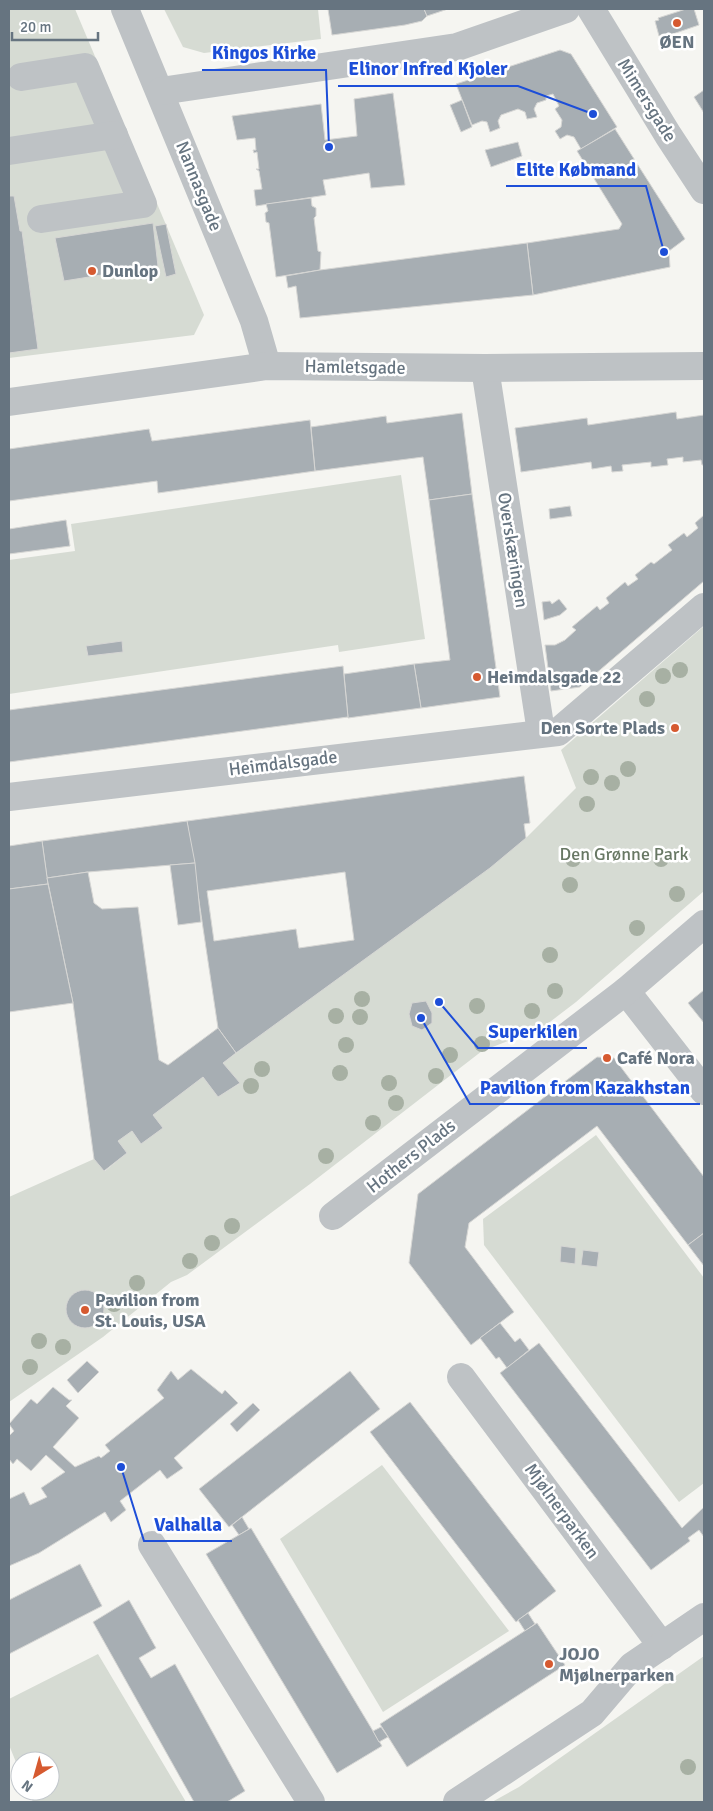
<svg xmlns="http://www.w3.org/2000/svg" width="713" height="1811" viewBox="0 0 713 1811" font-family="Signika,sans-serif">
  <rect width="100%" height="100%" fill="#f5f5f1"/>
  <g fill="#d6dbd3">
    <path d="M9 9H75L204 315 194 335 9 358Z"/>
    <path d="M164 9H318L321 39 204 53 183 47Z"/>
    <path d="M401 475 425 639 339 652 338 645 9 694V560L75 551 71 524Z"/>
    <path d="M704 626V891L576 1002 542 1028 482 1051 310 1184 187 1275 171 1282 103 1337 9 1402V1197L94 1159 105 1171 127 1153 118 1141 132 1131 141 1144 163 1128 153 1115 203 1077 218 1097 239 1084 223 1063 526 838 576 788 561 750Z"/>
    <path d="M596 1135 704 1278V1483L679 1502 484 1245 483 1219Z"/>
    <path d="M382 1465 509 1631 383 1712 280 1539Z"/>
    <path d="M98 1654 186 1802H33L28 1791H50V1761H20V1772L9 1745V1699Z"/>
    <path d="M704 1656V1802H492L519 1787Z"/>
  </g>
  <g fill="#a7aeb3" stroke="#d6d6d4" fill-rule="evenodd">
    <path d="M328 9H424L427 16 422 21 405 25 332 35Z"/>
    <path d="M424 9H448L427 16Z"/>
    <path d="M686 9H694L699 25 664 37 663 34 659 36 655 21 659 20 658 18Z"/>
    <path d="M560 50 571 54 617 127 581 149 574 137 567 135 560 139 555 131 561 127 562 120 555 109 559 106 553 94 546 96V100L537 103 534 109 537 117 527 119 525 112 518 109 501 115 498 121 500 128 490 132 487 122 482 121 472 125 456 84Z"/>
    <path d="M704 90V113L694 97Z"/>
    <path d="M393 93 405 185 371 188 369 173 323 180 326 195 256 206 254 190 262 189 259 171 256 169H259L257 152 254 153 253 150H256L255 138 237 140 232 116 321 104 325 140 357 136 354 99Z"/>
    <path d="M462 100 472 127 461 132 450 105Z"/>
    <path d="M615 129 685 239 669 251 670 267 533 295 527 243 619 229 622 224 577 151Z"/>
    <path d="M518 142 522 156 491 167 485 150Z"/>
    <path d="M9 196H14L20 231H22L38 349 9 353Z"/>
    <path d="M311 198 312 206 316 208V216L314 218 318 251 321 252 320 270 276 277 269 223 266 222 265 213 268 211 266 204Z"/>
    <path d="M153 223 158 266 64 281 55 238Z"/>
    <path d="M166 224 176 274 166 277 155 226Z"/>
    <path d="M527 243 533 295 300 318 296 286 288 288 286 276 320 270Z"/>
    <path d="M676 412 677 419 704 415V465H702L701 460 683 462V457L667 459 668 465 651 467V462L622 465 623 471 612 472 611 466 592 469 591 462 521 472 515 428 587 418 588 425Z"/>
    <path d="M462 413 472 494 429 500 423 457 315 471 311 427 386 416 387 423Z"/>
    <path d="M310 420 315 471 158 493 157 481 9 501V449L149 429 152 441Z"/>
    <path d="M472 494 500 697 421 708 414 664 450 660 429 500Z"/>
    <path d="M570 506 572 516 550 519 549 509Z"/>
    <path d="M704 515V581L580 687 551 691 545 645H555L565 640 576 630 572 627 597 606 600 610 609 603 606 598 625 582 628 586 638 579 635 575 651 562 654 564 672 550 668 545 684 533 687 537 698 528 695 523Z"/>
    <path d="M66 520 70 546 9 554V529Z"/>
    <path d="M559 599 567 609 560 615 544 620 542 602 550 601 552 604Z"/>
    <path d="M122 641 123 652 88 656 86 646Z"/>
    <path d="M414 664 421 708 348 718 344 674Z"/>
    <path d="M343 666 348 717 9 762V710Z"/>
    <path d="M524 776 530 823 524 824 526 838 490 868 236 1053 218 1028 187 821ZM345 872 354 940 299 948 296 929 214 941 207 891Z"/>
    <path d="M187 821 195 863 88 872 47 878 42 841Z"/>
    <path d="M42 841 48 884 9 889V846Z"/>
    <path d="M195 863 201 922 178 925 170 865Z"/>
    <path d="M88 872 94 903 102 909 138 907 159 1060 168 1065 218 1028 236 1053 223 1063 240 1083 218 1097 203 1077 153 1115 163 1128 141 1144 132 1131 118 1141 127 1153 104 1171 94 1159 73 1003 47 878Z"/>
    <path d="M48 884 73 1003 9 1012V889Z"/>
    <path d="M704 990V1023L688 1003Z"/>
    <path d="M426 1001 432 1013V1023L422 1030 412 1026 409 1014 412 1003Z"/>
    <path d="M597 1057 614 1058 704 1177V1233L688 1245 597 1126 469 1223 465 1247 514 1312 471 1345 409 1263 418 1194Z"/>
    <path d="M704 1233V1266L688 1245Z"/>
    <path d="M561 1246 576 1248 575 1264 560 1262Z"/>
    <path d="M583 1250 599 1252 597 1267 581 1265Z"/>
    <circle cx="85" cy="1309" r="19"/>
    <path d="M500 1323 515 1342 520 1338 529 1350 507 1368 499 1357 496 1359 480 1338Z"/>
    <path d="M539 1343 682 1528 704 1507V1537L699 1530 688 1538 690 1541 651 1570 500 1373Z"/>
    <path d="M87 1361 99 1372 78 1393 67 1380Z"/>
    <path d="M191 1369 222 1394 225 1390 238 1403 174 1458 183 1468 167 1479 160 1470 120 1501 126 1510 111 1522 105 1512 39 1553 9 1566V1499L24 1492 30 1505 47 1497 41 1488 65 1472 46 1455 31 1471 17 1459 13 1464 9 1459V1436L14 1431 9 1424 31 1399 37 1404 53 1387 69 1400H72L66 1406 79 1418 53 1447 75 1467 99 1456 101 1458 110 1451 105 1445 164 1398 157 1390 171 1371 178 1380Z"/>
    <path d="M350 1371 380 1409 229 1527 199 1489Z"/>
    <path d="M410 1402 556 1591 516 1622 370 1432Z"/>
    <path d="M253 1403 260 1410 237 1432 230 1424Z"/>
    <path d="M242 1517 249 1529 239 1535 232 1525Z"/>
    <path d="M251 1528 382 1746 337 1773 206 1554Z"/>
    <path d="M80 1564 102 1606 9 1654V1600Z"/>
    <path d="M129 1600 156 1648 139 1658 151 1678 175 1664 245 1791 227 1802H194L93 1622Z"/>
    <path d="M528 1613 535 1624 525 1631 518 1620Z"/>
    <path d="M537 1623 565 1665 407 1767 380 1724Z"/>
    <path d="M381 1727 388 1737 379 1742 373 1731Z"/>
  </g>
  <g fill="none" stroke-linecap="round" stroke-linejoin="round">
    <g stroke="#bec2c5" stroke-width="28">
      <path d="M125 9 254 321 267 366"/>
      <path d="M591 9 668 135 704 190"/>
      <path d="M21 77 85 67 143 204 41 219"/>
      <path d="M161 91 457 47 566 9"/>
      <path d="M9 151 114 135"/>
      <path d="M485 368 541 732"/>
      <path d="M9 402 267 366 485 368 704 366"/>
      <path d="M9 797 558 732 704 607"/>
      <path d="M626 991 704 1091"/>
      <path d="M333 1216 626 991 704 924"/>
      <path d="M461 1377 662 1646"/>
      <path d="M152 1545 311 1802"/>
      <path d="M457 1802 592 1713 632 1666 704 1617"/>
    </g>
  </g>
  <g fill="#a7b0a3">
    <circle cx="680" cy="670" r="8"/>
    <circle cx="663" cy="676" r="8"/>
    <circle cx="647" cy="699" r="8"/>
    <circle cx="628" cy="769" r="8"/>
    <circle cx="591" cy="777" r="8"/>
    <circle cx="612" cy="783" r="8"/>
    <circle cx="587" cy="804" r="8"/>
    <circle cx="573" cy="859" r="8"/>
    <circle cx="661" cy="859" r="8"/>
    <circle cx="570" cy="885" r="8"/>
    <circle cx="677" cy="894" r="8"/>
    <circle cx="637" cy="928" r="8"/>
    <circle cx="550" cy="955" r="8"/>
    <circle cx="555" cy="991" r="8"/>
    <circle cx="362" cy="999" r="8"/>
    <circle cx="477" cy="1006" r="8"/>
    <circle cx="532" cy="1011" r="8"/>
    <circle cx="336" cy="1016" r="8"/>
    <circle cx="360" cy="1017" r="8"/>
    <circle cx="482" cy="1044" r="8"/>
    <circle cx="346" cy="1045" r="8"/>
    <circle cx="450" cy="1055" r="8"/>
    <circle cx="262" cy="1069" r="8"/>
    <circle cx="340" cy="1073" r="8"/>
    <circle cx="436" cy="1076" r="8"/>
    <circle cx="389" cy="1083" r="8"/>
    <circle cx="251" cy="1086" r="8"/>
    <circle cx="396" cy="1103" r="8"/>
    <circle cx="373" cy="1123" r="8"/>
    <circle cx="326" cy="1156" r="8"/>
    <circle cx="232" cy="1226" r="8"/>
    <circle cx="212" cy="1243" r="8"/>
    <circle cx="190" cy="1261" r="8"/>
    <circle cx="137" cy="1283" r="8"/>
    <circle cx="114" cy="1304" r="8"/>
    <circle cx="39" cy="1341" r="8"/>
    <circle cx="63" cy="1347" r="8"/>
    <circle cx="30" cy="1367" r="8"/>
    <circle cx="688" cy="1767" r="8"/>
  </g>
  <g fill="#d65a30" stroke="#fff" stroke-width="2">
    <circle cx="677" cy="23" r="5"/>
    <circle cx="92" cy="271" r="5"/>
    <circle cx="477" cy="677" r="5"/>
    <circle cx="675" cy="728" r="5"/>
    <circle cx="607" cy="1058" r="5"/>
    <circle cx="85" cy="1310" r="5"/>
    <circle cx="549" cy="1664" r="5"/>
  </g>
  <g text-anchor="middle" stroke-width="5" stroke-linejoin="round" paint-order="stroke">
    <g font-size="18" font-weight="bold" fill="#667480" stroke="#fff" text-anchor="start">
      <text x="677" y="48" text-anchor="middle">ØEN</text>
      <text x="102" y="277">Dunlop</text>
      <text x="487" y="683">Heimdalsgade 22</text>
      <text x="665" y="734" text-anchor="end">Den Sorte Plads</text>
      <text x="617" y="1064">Café Nora</text>
      <text x="95" y="1306">Pavilion from<tspan x="95" dy="21">St. Louis, USA</tspan></text>
      <text x="559" y="1660">JOJO<tspan x="559" dy="21">Mjølnerparken</tspan></text>
    </g>
    <g font-size="18" fill="#667480" stroke="#fff">
      <text transform="translate(647 100) rotate(58)" y="6">Mimersgade</text>
      <text transform="translate(199 186) rotate(68)" y="6">Nannasgade</text>
      <text transform="translate(355 367) rotate(1)" y="6">Hamletsgade</text>
      <text transform="translate(513 550) rotate(81)" y="6">Overskæringen</text>
      <text transform="translate(283 763) rotate(-7)" y="6">Heimdalsgade</text>
      <text transform="translate(411 1156) rotate(-38)" y="6">Hothers Plads</text>
      <text transform="translate(562 1511) rotate(54)" y="6">Mjølnerparken</text>
    </g>
    <g font-size="18" fill="#687864" stroke="#fff">
      <text x="624" y="860">Den Grønne Park</text>
    </g>
  </g>
  <path fill="none" stroke="#1d4ed8" stroke-width="2" d="M329 147L326 70H202M593 114L518 86H338M664 252L646 186H506M439 1002L478 1048H587M421 1018L470 1104H700M121 1467L144 1541H232"/>
  <g fill="#1d4ed8" stroke="#fff" stroke-width="2">
    <circle cx="329" cy="147" r="5"/>
    <circle cx="593" cy="114" r="5"/>
    <circle cx="664" cy="252" r="5"/>
    <circle cx="439" cy="1002" r="5"/>
    <circle cx="421" cy="1018" r="5"/>
    <circle cx="121" cy="1467" r="5"/>
  </g>
  <g font-size="19" text-anchor="middle" font-weight="bold" fill="#1d4ed8" stroke="#fff" stroke-width="5" stroke-linejoin="round" paint-order="stroke">
    <text x="264" y="59">Kingos Kirke</text>
    <text x="428" y="75">Elinor Infred Kjoler</text>
    <text x="576" y="176">Elite Købmand</text>
    <text x="533" y="1038">Superkilen</text>
    <text x="585" y="1094">Pavilion from Kazakhstan</text>
    <text x="188" y="1531">Valhalla</text>
  </g>
  <rect width="713" height="1811" fill="none" stroke="#667480" stroke-width="20"/>
  <g transform="translate(35 1776) rotate(217)"><circle r="24" fill="#ffffff" stroke="#c2c7cc"/>
  <path d="M0-4L9 19L0 12L-9 19Z" fill="#d65a30"/>
  <text y="-8" font-size="14" font-weight="bold" text-anchor="middle" fill="#667480">N</text>
  </g>
  <path d="M12 32v8h86v-8" fill="none" stroke="#667480" stroke-width="2.5"/>
  <text x="20" y="32" font-size="15" fill="#667480" stroke="#ffffff" stroke-width="4" paint-order="stroke">20 m</text>
</svg>
